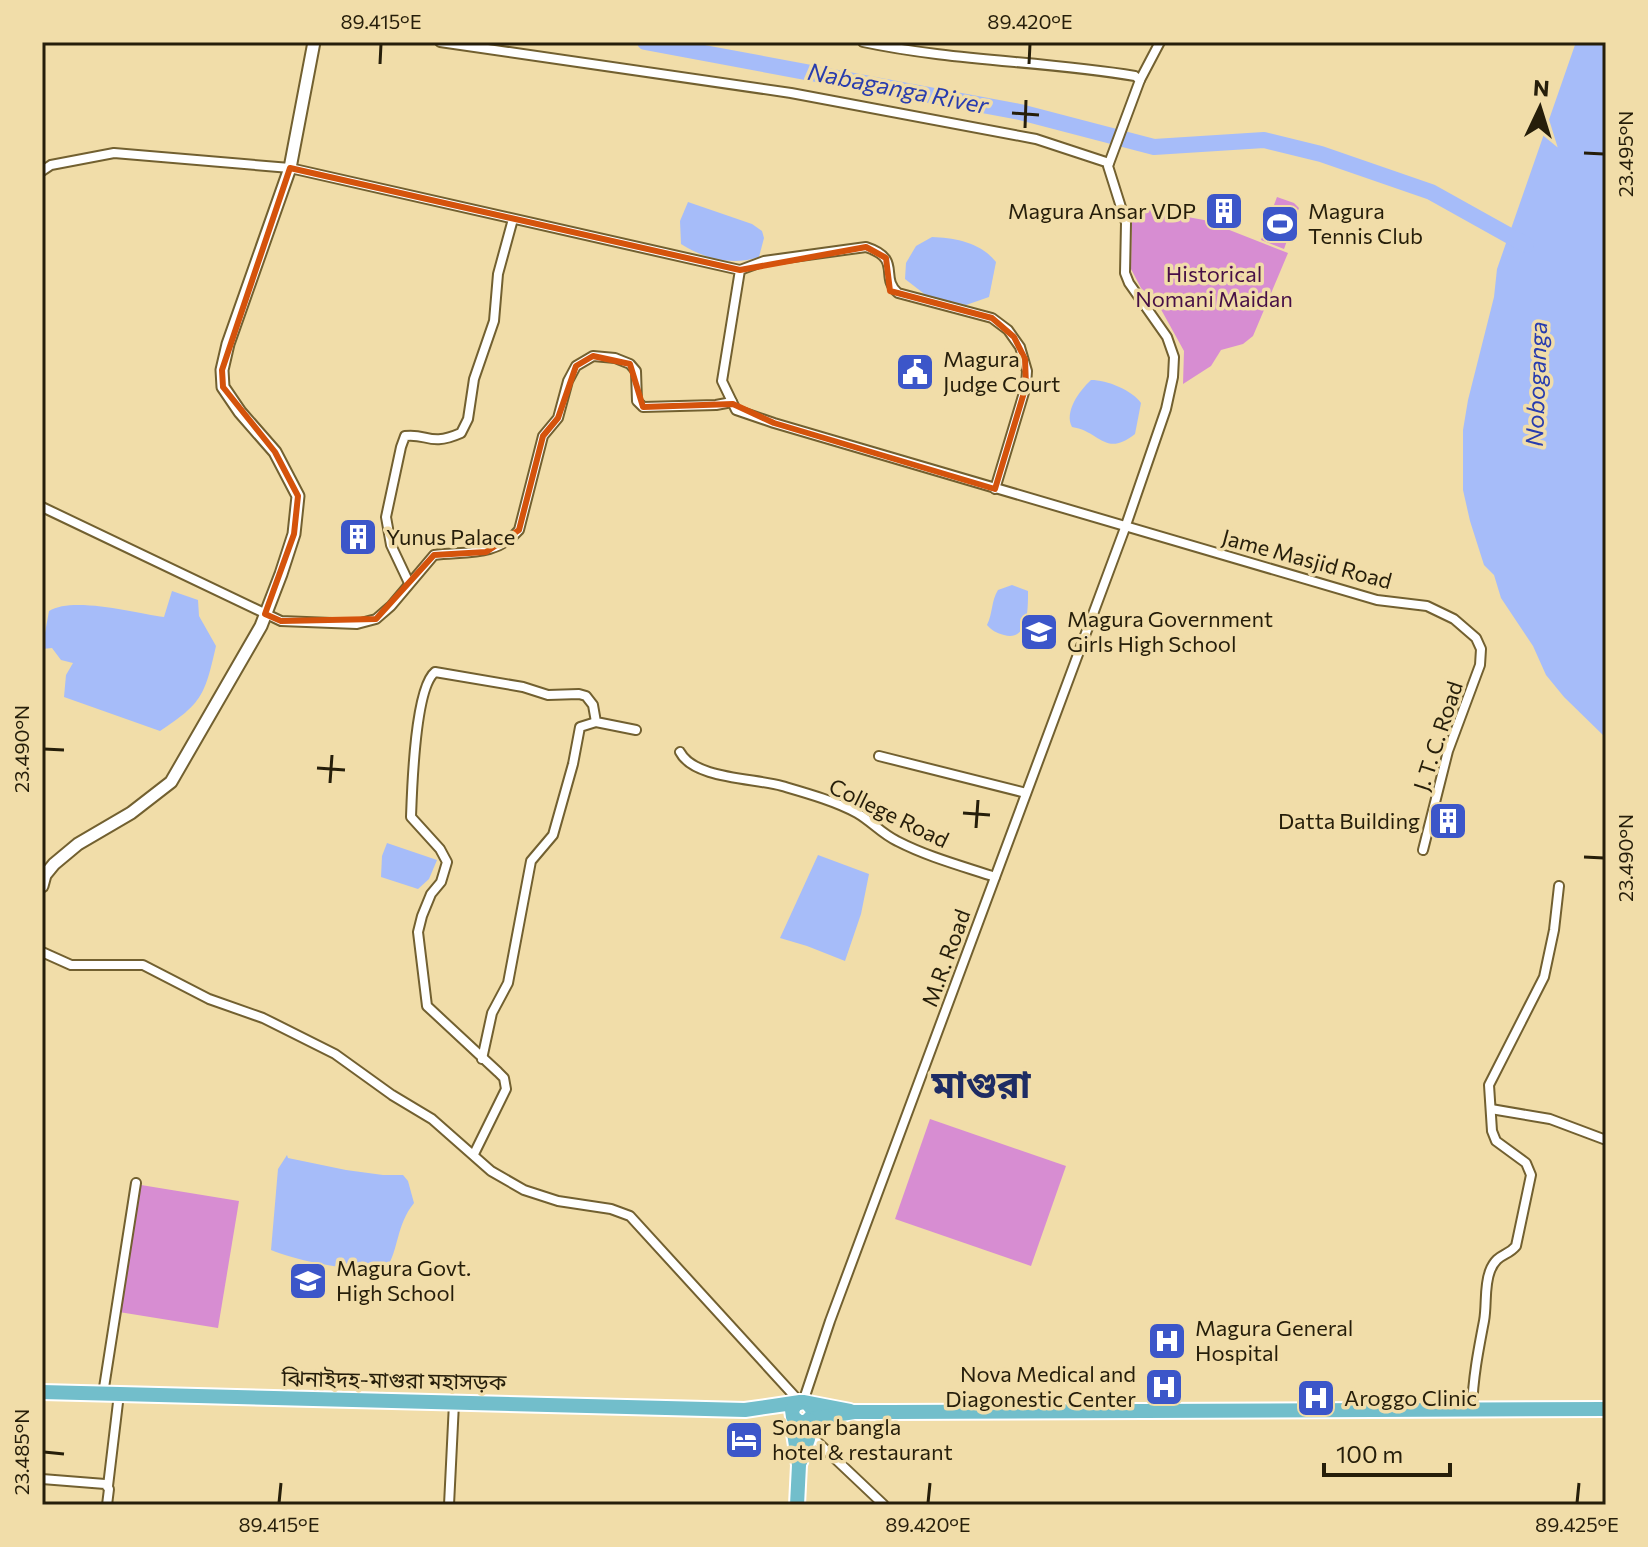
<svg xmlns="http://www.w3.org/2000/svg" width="1648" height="1547" viewBox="0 0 1648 1547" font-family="Commissioner,'Noto Sans Bengali',sans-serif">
  <rect width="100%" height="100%" fill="#f1dda9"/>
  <g fill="#d78dd2">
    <path d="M1277 197 1294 203 1299 208 1284 249 1261 240Z"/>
    <path d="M1154 209 1169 210 1171 214 1204 220 1288 253 1253 336 1243 344 1221 350 1211 366 1183 384 1184 351 1158 304 1141 288 1131 269 1132 215Z"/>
    <path d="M930 1119 1066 1166 1031 1266 895 1219Z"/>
    <path d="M141 1185 239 1201 218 1328 119 1312Z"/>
  </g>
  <g fill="#a6bcf9">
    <path d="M1576 42H1606V738L1564 697 1546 675 1533 646 1501 598 1494 575 1484 565 1470 521 1463 490V430L1468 400 1494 297 1497 269Z"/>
    <path d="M688 202 752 224 762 231 764 238 759 257C733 266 704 259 681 244L680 221Z"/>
    <path d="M932 237C955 238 980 242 996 262L989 297 966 305 927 296 905 279 906 263 916 246Z"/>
    <path d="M1091 380C1107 380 1132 390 1141 403L1135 434C1105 458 1100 431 1072 427 1064 412 1079 391 1091 380Z"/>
    <path d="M1012 585 1028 591C1028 607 1029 642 1004 635 997 633 992 631 987 625 993 613 991 601 998 590Z"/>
    <path d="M172 591 198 600 199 616 216 646C205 694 203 703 160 731L64 697 66 675 73 663 61 660 52 648 42 649 49 611C73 596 135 613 164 617Z"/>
    <path d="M387 843 437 860 429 879 418 889 381 877 382 856Z"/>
    <path d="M818 855 869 874 861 914 845 961 807 946 780 938Z"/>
    <path d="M287 1155 288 1158 346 1170 383 1175H403L408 1181 414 1203C396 1225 399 1250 386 1269 359 1273 296 1261 271 1250L278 1169Z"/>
  </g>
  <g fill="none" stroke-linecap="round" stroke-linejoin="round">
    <path stroke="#a6bcf9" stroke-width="16" d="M645 42 1020 112 1154 147 1264 140 1321 154 1431 192 1526 245"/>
    <defs>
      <g id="minor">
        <path d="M440 42 791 93 1036 139 1109 163"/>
        <path d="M863 42C952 61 1045 61 1135 76L1140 80"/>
        <path d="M42 171 51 165 114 153 290 168 740 270 722 381 736 410 774 423 1377 600 1427 606 1454 619 1476 638 1481 649 1480 665 1448 751 1423 850"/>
        <path d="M740 270 764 261 866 247C903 259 879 277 898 293L992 318 1008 330 1020 347 1027 371 1026 386 995 489"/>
        <path d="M42 507 281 621 357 624 376 619 391 606 434 555C466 551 496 557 519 530L543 436 558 418 568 381 576 366 593 356 615 358 630 364 636 371 637 401 643 407 716 405 732 402"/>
        <path d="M409 583 391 545 386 517 401 447 405 436C428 433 429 447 461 433L468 419 474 379 494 321 498 274 513 219"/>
        <path d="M680 752C694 779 754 778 782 786 806 793 835 801 857 813 871 821 882 834 897 841 928 857 962 866 995 877"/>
        <path d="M879 756 1026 793"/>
        <path d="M42 952 71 965H143L209 999 263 1018 335 1054 392 1095 432 1119 491 1171 524 1190 558 1201 611 1209 630 1216 799 1401"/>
        <path d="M482 1059 492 1013 508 983 531 861 553 835 573 764 580 727 596 722"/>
        <path d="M1491 1109 1550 1119 1606 1140"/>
        <path d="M474 1154 506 1089 504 1078 498 1072 427 1006 418 932 422 916 431 894 441 882 447 862 440 849 411 817C412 789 415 688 435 672L523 687 548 695 579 694 586 696 593 705 596 722 636 730"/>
        <path d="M103 1394 136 1183"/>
        <path d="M803 1402 830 1321 1125 528 1166 409 1173 377 1174 357 1167 337 1129 283 1125 273 1126 223 1108 166 1140 80 1160 42"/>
        <path d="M1472 1409C1473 1378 1478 1352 1484 1321 1487 1305 1484 1286 1490 1271 1497 1253 1507 1257 1516 1246L1531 1175 1526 1163 1496 1141 1492 1131 1489 1085 1544 977 1554 930 1559 886"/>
        <path d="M809 1434 884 1505"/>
        <path d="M42 1479 105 1484 109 1489 107 1505"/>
        <path d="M108 1486 119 1394"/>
        <path d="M449 1505 454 1403"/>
      </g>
      <path id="secondary" d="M42 886 45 875 54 864 78 844 131 813 171 782 261 626 281 574 294 534 298 496 275 452 240 412 223 387 222 370 228 344 290 168 314 42"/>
      <g id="trunk">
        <path d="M42 1392 745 1410 800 1402"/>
        <path d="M807 1403 813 1410 812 1416 806 1422H799L793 1417 792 1410 796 1404 803 1402 850 1411"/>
        <path d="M811 1419 854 1412H890L1606 1409"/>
        <path d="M796 1420 794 1433 799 1465 797 1505"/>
        <path d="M800 1462 808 1439 809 1420"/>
      </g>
    </defs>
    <use href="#minor" stroke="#726030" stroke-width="12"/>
    <use href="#secondary" stroke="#726030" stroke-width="15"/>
    <use href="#trunk" stroke="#fff" stroke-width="18"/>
    <use href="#minor" stroke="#fff" stroke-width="8"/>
    <use href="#secondary" stroke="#fff" stroke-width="11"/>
    <use href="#trunk" stroke="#72becb" stroke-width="14"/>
  </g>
  <path fill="none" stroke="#d5530c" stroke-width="6" stroke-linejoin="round" d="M290 168 740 270 866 247 886 258 890 291 992 318 1014 337 1025 359 1026 386 995 489 774 423 733 404 643 407 630 364 593 356 576 366 558 418 543 436 519 530 486 552 434 555 376 619 281 621 265 614 294 534 298 496 275 452 223 387 222 370Z"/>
  <path fill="none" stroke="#261e0a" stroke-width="3" d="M380 64 381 44M1029 64 1030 44M1012 113 1039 115M1025 128 1026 100M1584 153 1604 154M44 749 64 750M317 768 345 770M330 783 332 755M963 813 990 815M976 828 978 800M1584 857 1604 858M44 1452 64 1454M279 1503 281 1483M928 1503 930 1483M1577 1503 1579 1483"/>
  <defs>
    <symbol id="building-square" viewBox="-11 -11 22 22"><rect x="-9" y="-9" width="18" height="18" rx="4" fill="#3c56c9" stroke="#f1dda9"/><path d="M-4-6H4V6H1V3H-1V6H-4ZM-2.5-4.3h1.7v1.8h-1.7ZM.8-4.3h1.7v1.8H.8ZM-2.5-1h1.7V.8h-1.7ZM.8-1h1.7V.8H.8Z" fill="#fff"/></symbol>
    <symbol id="stadium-square" viewBox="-11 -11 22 22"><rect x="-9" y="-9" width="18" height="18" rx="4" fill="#3c56c9" stroke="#f1dda9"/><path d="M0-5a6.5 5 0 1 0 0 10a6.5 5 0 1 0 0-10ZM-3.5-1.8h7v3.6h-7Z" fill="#fff"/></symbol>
    <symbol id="civic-square" viewBox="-11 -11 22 22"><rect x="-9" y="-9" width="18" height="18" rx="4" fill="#3c56c9" stroke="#f1dda9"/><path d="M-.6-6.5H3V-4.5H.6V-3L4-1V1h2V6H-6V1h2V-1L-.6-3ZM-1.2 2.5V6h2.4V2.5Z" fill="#fff"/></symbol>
    <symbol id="school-square" viewBox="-11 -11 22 22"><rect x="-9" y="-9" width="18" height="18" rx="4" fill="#3c56c9" stroke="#f1dda9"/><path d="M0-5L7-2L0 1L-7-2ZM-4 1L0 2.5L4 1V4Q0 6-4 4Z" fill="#fff"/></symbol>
    <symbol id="hospital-square" viewBox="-11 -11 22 22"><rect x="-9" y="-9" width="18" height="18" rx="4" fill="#3c56c9" stroke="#f1dda9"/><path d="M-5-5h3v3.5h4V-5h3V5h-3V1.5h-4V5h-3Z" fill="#fff"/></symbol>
    <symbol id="hotel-square" viewBox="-11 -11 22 22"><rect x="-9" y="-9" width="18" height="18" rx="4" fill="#3c56c9" stroke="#f1dda9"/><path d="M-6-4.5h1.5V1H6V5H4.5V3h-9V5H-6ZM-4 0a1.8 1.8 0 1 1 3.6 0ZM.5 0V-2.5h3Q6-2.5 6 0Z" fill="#fff"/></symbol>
  </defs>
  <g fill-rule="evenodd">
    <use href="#building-square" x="1202" y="189" width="44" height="44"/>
    <use href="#stadium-square" x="1258" y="202" width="44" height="44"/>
    <use href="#civic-square" x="893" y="350" width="44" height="44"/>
    <use href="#building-square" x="336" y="515" width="44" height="44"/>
    <use href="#school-square" x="1017" y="610" width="44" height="44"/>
    <use href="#building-square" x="1426" y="799" width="44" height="44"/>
    <use href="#school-square" x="286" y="1259" width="44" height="44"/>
    <use href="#hospital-square" x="1145" y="1319" width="44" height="44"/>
    <use href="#hospital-square" x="1142" y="1365" width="44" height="44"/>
    <use href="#hospital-square" x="1294" y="1376" width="44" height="44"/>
    <use href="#hotel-square" x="722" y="1418" width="44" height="44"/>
  </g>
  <g text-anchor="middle" stroke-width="7" stroke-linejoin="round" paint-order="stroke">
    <g font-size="22" fill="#261e0a" stroke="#f1dda9" text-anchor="start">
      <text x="1196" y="219" text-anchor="end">Magura Ansar VDP</text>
      <text x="1308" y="219">Magura<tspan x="1308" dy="25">Tennis Club</tspan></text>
      <text x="943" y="367">Magura<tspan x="943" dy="25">Judge Court</tspan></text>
      <text x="386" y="545">Yunus Palace</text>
      <text x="1067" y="627">Magura Government<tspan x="1067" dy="25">Girls High School</tspan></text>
      <text x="1420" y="829" text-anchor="end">Datta Building</text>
      <text x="336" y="1276">Magura Govt.<tspan x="336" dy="25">High School</tspan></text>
      <text x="1195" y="1336">Magura General<tspan x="1195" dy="25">Hospital</tspan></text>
      <text x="1136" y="1382" text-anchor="end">Nova Medical and<tspan x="1136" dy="25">Diagonestic Center</tspan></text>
      <text x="1344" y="1406">Aroggo Clinic</text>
      <text x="772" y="1435">Sonar bangla<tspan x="772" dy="25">hotel &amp; restaurant</tspan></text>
    </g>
    <g font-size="22" fill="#471046" stroke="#f1dda9">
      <text x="1214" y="282">Historical<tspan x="1214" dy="25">Nomani Maidan</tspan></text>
    </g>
    <g font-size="22" fill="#261e0a" stroke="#f1dda9">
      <text transform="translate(1307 559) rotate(15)" y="8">Jame Masjid Road</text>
      <text transform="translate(1438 736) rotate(-72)" y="8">J. T. C. Road</text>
      <text transform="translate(889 813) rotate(26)" y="8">College Road</text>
      <text transform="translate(946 958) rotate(-70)" y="8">M.R. Road</text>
      <text transform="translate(394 1380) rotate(1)" y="8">ঝিনাইদহ-মাগুরা মহাসড়ক</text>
    </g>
    <g font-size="24" font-style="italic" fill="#283cae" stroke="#f1dda9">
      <text transform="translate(898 89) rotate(11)" y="8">Nabaganga River</text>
      <text transform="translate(1537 384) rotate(-88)" y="8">Noboganga</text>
    </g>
    <g font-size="38" font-weight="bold" fill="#1e2c64" stroke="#f1dda9">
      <text x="981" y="1098">মাগুরা</text>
    </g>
  </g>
  <rect width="1648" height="1547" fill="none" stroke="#f1dda9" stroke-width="88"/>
  <g transform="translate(1540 108) rotate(4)" stroke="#f1dda9" stroke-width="6" paint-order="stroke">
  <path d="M0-6L14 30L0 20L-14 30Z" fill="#261e0a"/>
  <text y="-12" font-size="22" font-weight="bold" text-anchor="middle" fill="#261e0a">N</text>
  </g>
  <path d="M1324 1463v12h126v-12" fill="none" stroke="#261e0a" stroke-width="4"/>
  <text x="1336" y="1463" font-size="24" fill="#261e0a" stroke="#f1dda9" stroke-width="6" paint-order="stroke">100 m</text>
  <rect x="44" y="44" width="1560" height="1459" fill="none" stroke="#261e0a" stroke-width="3"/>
  <g font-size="20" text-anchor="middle" fill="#261e0a">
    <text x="381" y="29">89.415°E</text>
    <text x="1030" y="29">89.420°E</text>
    <text transform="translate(1626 154) rotate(-90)" y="7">23.495°N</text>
    <text transform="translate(22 749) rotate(-90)" y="7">23.490°N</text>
    <text transform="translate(1626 858) rotate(-90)" y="7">23.490°N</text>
    <text transform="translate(22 1452) rotate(-90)" y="7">23.485°N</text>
    <text x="279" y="1532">89.415°E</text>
    <text x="928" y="1532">89.420°E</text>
    <text x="1577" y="1532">89.425°E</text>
  </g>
</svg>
